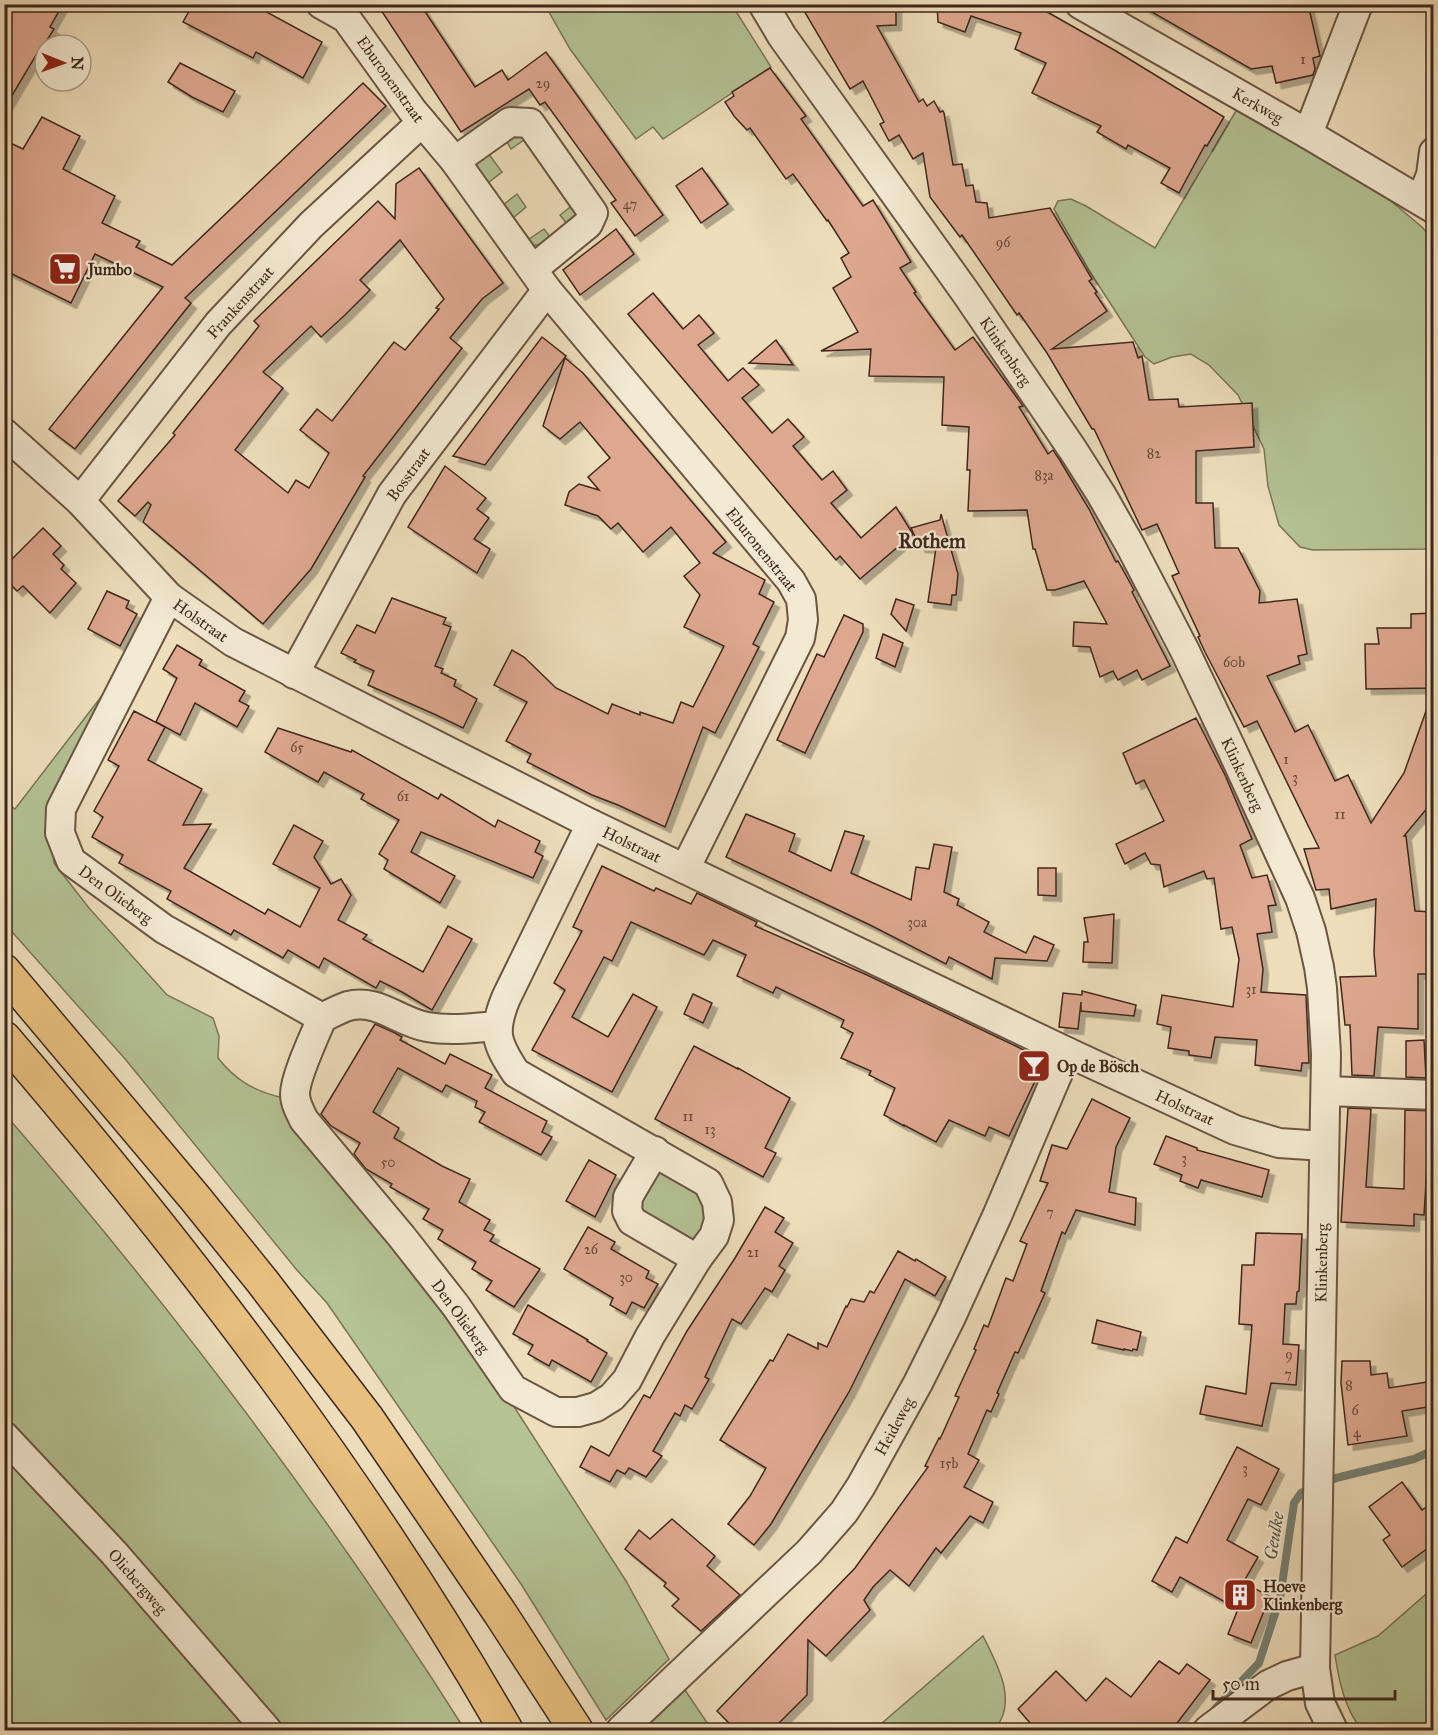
<svg xmlns="http://www.w3.org/2000/svg" width="1438" height="1735" viewBox="0 0 1438 1735" font-family="'IM FELL Great Primer',serif">
  <defs>
    <filter id="shadow"><feDropShadow dx="5.5" dy="5.5" stdDeviation="0" flood-color="#0004"/></filter>
  </defs>
  <rect width="100%" height="100%" fill="#eedebc"/>
  <filter id="stains"><feTurbulence type="fractalNoise" baseFrequency=".00333" numOctaves="4"/><feColorMatrix values="0 0 0 0 .2 0 0 0 0 .09 0 0 0 0 .02 0 0 0 .5 -.17"/></filter>
  <radialGradient id="worn" r=".72"><stop offset=".6" stop-color="#630" stop-opacity="0"/><stop offset="1" stop-color="#630" stop-opacity=".3"/></radialGradient>
  <g fill="#b4c294" stroke="#7a7458" stroke-width="1.5">
    <path d="M577 4 732 5 771 67 663 139 653 127 636 139 570 49 545 5H572L573 6Z"/>
    <path d="M1240 104 1371 184 1423 228 1433 241V549L1313 550 1300 547 1279 525 1268 486 1264 449 1238 395 1209 365 1191 354 1172 357 1154 364 1145 357 1090 272 1054 209 1058 201 1071 199 1086 206 1155 248Z"/>
    <path d="M513 134C523 134 529 136 537 141L580 203C582 214 577 219 568 225L560 215 574 204 527 138 511 149 506 140Z"/>
    <path d="M488 153 502 172 488 183 503 205 517 194 526 207 513 218 529 239 544 229 551 238C544 243 539 246 530 245L476 170 478 159Z"/>
    <path d="M104 693 77 749 51 832 54 863 89 908 167 995 213 1018 219 1036 218 1058C236 1081 256 1092 284 1098L317 1154 400 1258 513 1405 626 1581 669 1659 606 1720 521 1584 327 1303 296 1269 126 1060 5 924 4 801 15 809Z"/>
    <path d="M4 1113C172 1307 328 1513 465 1730H5Z"/>
    <path d="M656 1170 700 1188 711 1224 692 1243 639 1216 636 1199Z"/>
    <path d="M1433 1588V1730H1362C1345 1710 1339 1681 1335 1655L1378 1636Z"/>
    <path d="M983 1636C997 1664 1019 1702 994 1730H874Z"/>
    <path d="M685 1690 712 1730H643Z"/>
  </g>
  <g fill="none" stroke-linecap="round" stroke-linejoin="round">
    <g stroke="#758073" stroke-width="8">
      <path d="M1326 1483 1336 1478 1414 1459 1434 1450"/>
      <path d="M1215 1709 1259 1663 1280 1598 1294 1503 1301 1493 1312 1488"/>
    </g>
  </g>
  <g fill="#dea890" stroke="#3f271b" stroke-width="1.5" fill-rule="evenodd" filter="url(#shadow)">
    <path d="M4 4H63L50 27 54 29 44 45H42L4 109Z"/>
    <path d="M193 4H252L322 42 303 78 256 52 253 58 183 22Z"/>
    <path d="M377 4H420L475 87 502 70 508 80 546 52 663 215 635 236 611 203 616 200 545 102 540 105 529 89 461 132Z"/>
    <path d="M800 4H896V25L877 26 919 102 923 99 927 106 934 101 940 112 943 111 944 113 953 165 962 164 966 186 973 185 976 202 987 203 989 218 1050 208 1092 279 1089 281 1097 292 1095 293 1107 311 1052 349 1133 342 1138 358 1142 356 1149 400 1178 399 1179 407 1252 403 1254 447 1196 451V503H1213L1215 548H1238L1260 591 1259 603 1297 599 1307 654 1298 656 1300 664 1267 676 1295 732 1308 725 1335 781 1348 775 1371 823 1404 773 1431 697H1434V800L1404 836H1406L1415 911 1434 912V974H1418V1029L1378 1027 1374 1076 1352 1075 1350 1025H1345L1340 977 1376 976 1374 953 1376 899 1331 909 1329 889 1316 890 1304 849 1319 848 1257 721 1244 727 1205 652 1198 637 1200 636 1172 576 1179 573 1157 524 1142 530 1094 429H1092L1047 353 1019 313 1017 315 962 235 960 237 930 197 923 153 913 159 899 135 889 141 880 124 884 122 863 81 850 89Z"/>
    <path d="M937 4H1031L1042 9 1116 51 1224 117 1207 146 1205 145 1179 193 1161 183 1170 168 1128 145 1126 149 1097 132 1101 126 1032 93 1046 63 1015 49 1021 33 971 16 965 32 938 22Z"/>
    <path d="M1138 4H1308L1320 56 1313 58 1315 69 1313 75 1276 83 1272 66 1251 69Z"/>
    <path d="M180 63 235 91 223 112 192 97 168 82Z"/>
    <path d="M770 68 806 116 801 119 863 206 873 200 911 262 900 268 916 292 914 293 955 350 973 337 1023 406 1019 407 1048 454 1053 450 1059 459 1089 509 1116 562 1118 561 1134 590 1132 592 1170 666 1142 680 1137 670 1118 680 1113 671 1100 677 1090 647 1073 646 1074 622 1107 624 1084 581 1055 590H1047L1035 549H1033L1027 510 968 511 970 470H967L969 427 942 425 944 377 869 376 871 349 821 351 858 332 833 288 851 277 841 258 849 253 828 220 827 221 793 174 786 179 750 128 747 130 734 116 725 102 734 96 732 92Z"/>
    <path d="M363 83 386 106 185 298 191 303 75 449 49 429 163 287 95 254 71 303 4 270V140L23 149 42 117 80 136 63 169 115 196 102 223 140 241 136 247 172 265Z"/>
    <path d="M419 168 503 283 482 299 450 338 462 348 363 476 365 477 311 569 263 624 143 522 151 505 148 502 135 516 118 501 175 435 173 433 259 326 254 321 378 201 395 219 396 184ZM400 240 444 299 436 308 439 309 405 350 394 342 332 421 317 409 300 430 329 453 309 488 296 480 288 493 235 450 283 388 263 372 311 326 321 337 345 315 370 290 360 280Z"/>
    <path d="M702 168 728 204 701 223 676 186Z"/>
    <path d="M616 229 634 254 580 295 563 270Z"/>
    <path d="M653 293 683 329 699 315 714 333 698 345 728 381 743 368 759 385 742 398 772 433 788 419 804 437 793 446 822 480 833 471 847 490 831 503 861 538 896 507 913 534 860 579 840 556 836 560 628 314Z"/>
    <path d="M542 337 566 356 485 465 453 456Z"/>
    <path d="M776 340 793 365 749 363Z"/>
    <path d="M565 358 583 373 726 542 713 553 765 580 759 594 774 602 753 644 759 647 715 733 703 727 665 827 618 805 592 795 527 762 531 754 506 741 527 702 494 685 512 650 524 657 556 688 608 714 612 704 640 715V712L673 723 681 702 693 707 724 646 684 627 700 595 684 576 700 563 671 527 643 552 618 523 611 529 598 516 565 505 569 492 579 484 599 490 588 477 610 458 580 422 560 439 543 426Z"/>
    <path d="M445 466 486 498 477 509 489 518 474 539 490 549 477 573 408 527Z"/>
    <path d="M941 514 958 574 956 595H952L951 605 928 602 936 548 920 547 911 528 940 520Z"/>
    <path d="M43 528 61 546 53 554 64 565 61 569 76 583 50 613 23 586 17 591 4 578V567Z"/>
    <path d="M107 591 129 601 126 608 137 614 120 646 88 629Z"/>
    <path d="M392 598 446 618 443 624 451 627 435 666 443 669 441 673 456 680 454 686 477 699 463 728 434 714 368 685 374 671 354 662 356 660 341 653 357 625 375 633Z"/>
    <path d="M896 599 914 605 906 631 891 614Z"/>
    <path d="M1434 613V688L1366 689 1365 644H1379L1377 628H1411V614Z"/>
    <path d="M844 615 863 624V632L805 753 777 740 817 654 824 657Z"/>
    <path d="M883 634 903 643 895 667 876 658Z"/>
    <path d="M177 645 202 660 199 665 245 691 239 701 249 706 237 727 195 703 180 735 156 722 177 678 163 669Z"/>
    <path d="M134 711 165 727 148 760 202 789 183 825 211 824 184 868 265 914 268 909 300 927 320 888 273 864 294 825 323 841 314 857 331 884 341 879 351 895 338 920 367 935 363 939 423 972 448 926 472 939 432 1010 402 992 380 981 376 988 324 958 319 968 288 950 283 958 234 930 231 935 167 899 171 891 119 863 123 855 92 837 103 817 94 811 119 766 108 760Z"/>
    <path d="M1196 718 1225 775 1252 839 1240 845 1252 878 1267 875 1276 905 1268 906 1272 932 1257 934 1263 969 1261 992 1306 995 1309 1063H1302L1301 1071 1255 1065 1257 1040 1215 1037 1211 1058 1189 1055V1051L1168 1048 1171 1027 1157 1024 1162 995 1233 1007 1239 959 1232 927 1221 929 1214 878 1207 879 1204 871 1164 887 1160 865 1151 864 1145 853 1125 864 1116 844 1164 821 1144 780 1136 784 1123 753Z"/>
    <path d="M278 728 351 752 352 750 438 799 441 794 495 827 498 820 540 841 535 852 543 856 533 878 421 832 411 852 455 876 440 903 422 892 384 869 388 860 379 854 399 820 361 799 364 794 324 772 318 782 265 752Z"/>
    <path d="M746 814 795 834 789 851 831 871 845 831 864 836 851 873 911 900 916 867 929 869 934 844 952 847 944 892 959 899 957 905 989 922 984 932 1026 953 1034 936 1054 945 1047 961 995 958 992 979 949 957 946 964 870 925 726 857Z"/>
    <path d="M602 866 654 891 656 888 691 904 697 893 757 922 755 926 867 975 1045 1060 1009 1136 989 1127 985 1136 949 1120 936 1142 904 1125V1126L884 1115 895 1088 869 1075 871 1071 841 1058 853 1033 841 1027 844 1020 776 987 773 993 737 976 746 955 713 940 704 955 631 922 612 961 604 957 572 1017 608 1037 633 994 657 1007 612 1092 532 1050 565 990 554 983 582 931 573 927Z"/>
    <path d="M1038 868H1056V896L1038 895Z"/>
    <path d="M1114 914 1112 963 1083 962 1084 942H1088L1084 918Z"/>
    <path d="M1082 991 1136 1005 1134 1016 1081 1011V1002L1078 1029 1059 1027 1063 993 1082 995Z"/>
    <path d="M693 994 712 1003 703 1023 684 1014Z"/>
    <path d="M375 1024 393 1032 402 1037 400 1040 445 1064 450 1054 492 1075 485 1088 547 1121 542 1132 552 1137 541 1155 479 1122 485 1112 475 1107 477 1101 446 1085 442 1092 398 1068 373 1112 399 1128 394 1138 442 1166 470 1179 459 1202 490 1220 484 1230 494 1235 490 1241 540 1269 514 1307 486 1290 492 1281 472 1269 476 1262 438 1239 443 1230 423 1219 429 1209 390 1187 392 1184 366 1169 354 1154 360 1143 331 1126 321 1114Z"/>
    <path d="M1424 1040 1426 1078 1406 1077V1041Z"/>
    <path d="M694 1046 738 1069V1068L790 1098 765 1148 776 1153 763 1177 655 1119Z"/>
    <path d="M1092 1099 1130 1118 1116 1147 1109 1192 1136 1198 1135 1225 1076 1210 1065 1234 1062 1232 1041 1291 1045 1293 1018 1353 1015 1352 997 1393 999 1394 991 1412 987 1410 968 1454 979 1460 964 1487 993 1502 983 1523 970 1516 941 1553 936 1548 909 1586 890 1570 873 1587 864 1600 870 1610 826 1656 808 1640 807 1695 771 1731H737L717 1711 855 1568 928 1467 925 1466 939 1438 940 1439 959 1397 955 1396 976 1350 974 1349 984 1325 988 1327 1006 1278 1013 1281 1027 1244 1020 1241 1048 1183 1040 1181 1052 1145 1067 1149Z"/>
    <path d="M1348 1108 1371 1109 1366 1187 1404 1189 1405 1110 1434 1111V1166H1427L1424 1215 1414 1214V1226L1341 1222Z"/>
    <path d="M1166 1136 1197 1148V1150L1269 1170 1262 1197 1201 1180 1198 1188 1180 1181 1182 1175 1154 1164Z"/>
    <path d="M589 1160 616 1175 595 1217 566 1201Z"/>
    <path d="M765 1207 784 1218 775 1232 793 1243 779 1266 785 1270 772 1292 765 1288 741 1324 732 1319 705 1377 709 1379 692 1409 685 1405 680 1416 675 1413 653 1451 662 1456 646 1477 629 1468 625 1474 617 1470 610 1482 580 1467 591 1446 609 1456 644 1395 650 1398 687 1331 735 1258Z"/>
    <path d="M588 1227 615 1242 611 1249 649 1271 646 1278 658 1284 644 1308 632 1302 626 1314 610 1305 613 1298 564 1269Z"/>
    <path d="M1256 1233 1302 1234 1299 1291 1297 1292 1296 1304H1285L1283 1344 1299 1345 1296 1385 1271 1383 1262 1426 1200 1414 1206 1386 1246 1394 1252 1325 1239 1324 1242 1265H1254Z"/>
    <path d="M898 1251 915 1261 916 1259 946 1277 935 1296 905 1279 849 1392 771 1524 754 1545 728 1524 750 1496 766 1468 720 1440 770 1360 773 1361 788 1334 818 1349V1343L827 1347 846 1306 847 1307 851 1299 864 1302 870 1291 874 1293Z"/>
    <path d="M528 1305 588 1340 587 1341 607 1353 591 1382 552 1360 549 1366 528 1354 533 1345 513 1334Z"/>
    <path d="M1097 1320 1141 1332 1137 1350 1133 1349 1132 1351 1124 1349V1350L1092 1343Z"/>
    <path d="M1342 1361H1370L1371 1375 1387 1373 1389 1388 1434 1381V1406L1402 1411 1407 1436 1348 1445 1341 1383Z"/>
    <path d="M1237 1447 1279 1469 1261 1505 1248 1499 1227 1540 1258 1557 1243 1583 1270 1596 1251 1643 1228 1634 1238 1609 1180 1577 1172 1592 1152 1581 1176 1537 1187 1543Z"/>
    <path d="M1402 1482 1422 1510 1434 1502V1541L1427 1546 1428 1548 1402 1567 1383 1540 1390 1535 1369 1507Z"/>
    <path d="M672 1519 715 1556 707 1566 740 1595 701 1631 672 1606 679 1599 664 1586 666 1583 625 1549 639 1530 650 1539Z"/>
    <path d="M1159 1661 1179 1674 1187 1664 1210 1680 1171 1731H1037L1018 1709 1056 1671 1086 1701 1106 1678 1131 1697Z"/>
  </g>
  <g fill="none" stroke-linecap="round" stroke-linejoin="round">
    <defs>
      <g id="minor">
        <path d="M321 4 346 18 412 110 455 161 547 290 791 581 801 599 803 620 800 638 685 869"/>
        <path d="M763 4 782 36 966 293 1073 450 1101 494 1130 545 1185 651 1232 750 1300 898 1311 931 1319 967 1322 988 1326 1054 1315 1668 1320 1703 1333 1730"/>
        <path d="M1080 4 1308 134 1434 209"/>
        <path d="M1308 134 1358 4"/>
        <path d="M455 161 510 122 530 123 593 213 588 224 533 269"/>
        <path d="M1421 200 1431 175 1434 152"/>
        <path d="M4 433 80 501 169 597 233 642 591 824 1067 1052 1235 1130 1279 1143 1324 1146"/>
        <path d="M80 501 218 324 311 225 422 122"/>
        <path d="M169 597 61 809 60 833 71 861 164 929 322 1018"/>
        <path d="M294 674 392 494 547 290"/>
        <path d="M497 1026C474 1028 450 1031 427 1027 399 1022 377 998 348 1006 339 1009 330 1014 322 1018 315 1035 295 1077 295 1094 295 1103 300 1112 304 1120L402 1237 456 1306 513 1389 556 1412H578L596 1407 612 1397 627 1380 650 1336 697 1259 714 1236 719 1220 717 1202 708 1183 516 1073C496 1043 492 1032 506 998L591 824"/>
        <path d="M1326 1091 1434 1095"/>
        <path d="M655 1151 628 1197 627 1211 632 1221 697 1259"/>
        <path d="M4 1436 114 1553 267 1730"/>
        <path d="M621 1730 809 1552 844 1512 861 1486 918 1383 951 1317 997 1216 1067 1052"/>
        <path d="M1208 1730 1268 1685 1287 1676 1315 1668"/>
      </g>
      <g id="highway">
        <path d="M4 971 195 1198 262 1281 367 1418 500 1613 576 1730"/>
        <path d="M4 1038C190 1255 364 1482 506 1730"/>
      </g>
    </defs>
    <use href="#minor" stroke="#6b5543" stroke-width="32"/>
    <use href="#highway" stroke="#3f271b" stroke-width="36"/>
    <use href="#minor" stroke="#f4ead3" stroke-width="28"/>
    <use href="#highway" stroke="#e7bf7e" stroke-width="33"/>
  </g>
  <defs>
    <symbol id="supermarket-square" viewBox="-11 -11 22 22"><rect x="-9" y="-9" width="18" height="18" rx="4" fill="#8f2418" stroke="#f4ead3"/><path d="M-6-5.5h2.5l.6 2H6L4.5 2H-2.5L-4.4-4H-6ZM-1.5 3.2a1.3 1.3 0 1 0 .1 0ZM3 3.2a1.3 1.3 0 1 0 .1 0Z" fill="#fff"/></symbol>
    <symbol id="bar-square" viewBox="-11 -11 22 22"><rect x="-9" y="-9" width="18" height="18" rx="4" fill="#8f2418" stroke="#f4ead3"/><path d="M-6-5H6L.8 .8V4.5H3.5V6h-7V4.5H-.8V.8Z" fill="#fff"/></symbol>
    <symbol id="building-square" viewBox="-11 -11 22 22"><rect x="-9" y="-9" width="18" height="18" rx="4" fill="#8f2418" stroke="#f4ead3"/><path d="M-4-6H4V6H1V3H-1V6H-4ZM-2.5-4.3h1.7v1.8h-1.7ZM.8-4.3h1.7v1.8H.8ZM-2.5-1h1.7V.8h-1.7ZM.8-1h1.7V.8H.8Z" fill="#fff"/></symbol>
  </defs>
  <g fill-rule="evenodd">
    <use href="#supermarket-square" x="46" y="250" width="38" height="38"/>
    <use href="#bar-square" x="1015" y="1047" width="38" height="38"/>
    <use href="#building-square" x="1221" y="1576" width="38" height="38"/>
  </g>
  <g text-anchor="middle" stroke-width="4.5" stroke-linejoin="round" paint-order="stroke">
    <g font-size="14" fill="#674738">
      <text x="1303" y="64">1</text>
      <text x="543" y="88">29</text>
      <text x="630" y="209">47</text>
      <text x="1003" y="247">96</text>
      <text x="1154" y="458">82</text>
      <text x="1044" y="480">83a</text>
      <text x="1234" y="667">60b</text>
      <text x="297" y="752">65</text>
      <text x="1286" y="764">1</text>
      <text x="1295" y="782">3</text>
      <text x="403" y="801">61</text>
      <text x="1340" y="819">11</text>
      <text x="917" y="927">30a</text>
      <text x="1251" y="994">31</text>
      <text x="688" y="1121">11</text>
      <text x="710" y="1134">13</text>
      <text x="1184" y="1163">3</text>
      <text x="388" y="1167">50</text>
      <text x="1050" y="1217">7</text>
      <text x="591" y="1254">26</text>
      <text x="753" y="1257">21</text>
      <text x="626" y="1282">30</text>
      <text x="1289" y="1359">9</text>
      <text x="1288" y="1379">7</text>
      <text x="1349" y="1390">8</text>
      <text x="1355" y="1415">6</text>
      <text x="1357" y="1437">4</text>
      <text x="949" y="1468">15b</text>
      <text x="1245" y="1473">3</text>
    </g>
    <g font-size="16" fill="#3f271b" stroke="#f4ead3">
      <text transform="translate(391 79) rotate(54)" y="6">Eburonenstraat</text>
      <text transform="translate(1258 105) rotate(30)" y="6">Kerkweg</text>
      <text transform="translate(240 302) rotate(-48)" y="6">Frankenstraat</text>
      <text transform="translate(1006 351) rotate(56)" y="6">Klinkenberg</text>
      <text transform="translate(408 474) rotate(-54)" y="6">Bosstraat</text>
      <text transform="translate(762 549) rotate(51)" y="6">Eburonenstraat</text>
      <text transform="translate(201 620) rotate(35)" y="6">Holstraat</text>
      <text transform="translate(1243 774) rotate(65)" y="6">Klinkenberg</text>
      <text transform="translate(632 844) rotate(26)" y="6">Holstraat</text>
      <text transform="translate(116 894) rotate(36)" y="6">Den Olieberg</text>
      <text transform="translate(1185 1107) rotate(25)" y="6">Holstraat</text>
      <text transform="translate(1321 1263) rotate(-89)" y="6">Klinkenberg</text>
      <text transform="translate(461 1316) rotate(54)" y="6">Den Olieberg</text>
      <text transform="translate(894 1426) rotate(-61)" y="6">Heideweg</text>
      <text transform="translate(138 1581) rotate(49)" y="6">Oliebergweg</text>
    </g>
    <g font-size="16" font-weight="bold" fill="#3f271b" stroke="#f4ead3" text-anchor="start">
      <text x="88" y="275">Jumbo</text>
      <text x="1057" y="1072">Op de Bösch</text>
      <text x="1263" y="1592">Hoeve<tspan x="1263" dy="18">Klinkenberg</tspan></text>
    </g>
    <g font-size="18" font-style="italic" fill="#564c40" stroke="#f4ead3">
      <text transform="translate(1274 1536) rotate(-81)" y="6">Geulke</text>
    </g>
    <g font-size="20" font-weight="bold" fill="#3f271b" stroke="#f4ead3">
      <text x="932" y="548">Rothem</text>
    </g>
  </g>
  <rect width="1438" height="1735" fill="none" stroke="#eedebc" stroke-width="24"/>
  <rect x="6" y="6" width="1426" height="1723" fill="none" stroke="#3f271b" stroke-width="3"/>
  <rect x="12" y="12" width="1414" height="1711" fill="none" stroke="#3f271b" stroke-width="1.5"/>
  <g transform="translate(63 63) rotate(91)"><circle r="28" fill="#f4ead3" stroke="#ac9c89" stroke-width="1.5"/>
  <path d="M0-4.5L10 22L0 15L-10 22Z" fill="#8f2418"/>
  <text y="-9" font-size="16" font-weight="bold" text-anchor="middle" fill="#3f271b">N</text>
  </g>
  <path d="M1213 1690v9h182v-9" fill="none" stroke="#3f271b" stroke-width="3"/>
  <text x="1222" y="1690" font-size="18" fill="#3f271b" stroke="#f4ead3" stroke-width="4.5" paint-order="stroke">50 m</text>
  <rect width="100%" height="100%" filter="url(#stains)"/>
  <rect width="100%" height="100%" fill="url(#worn)"/>
</svg>
